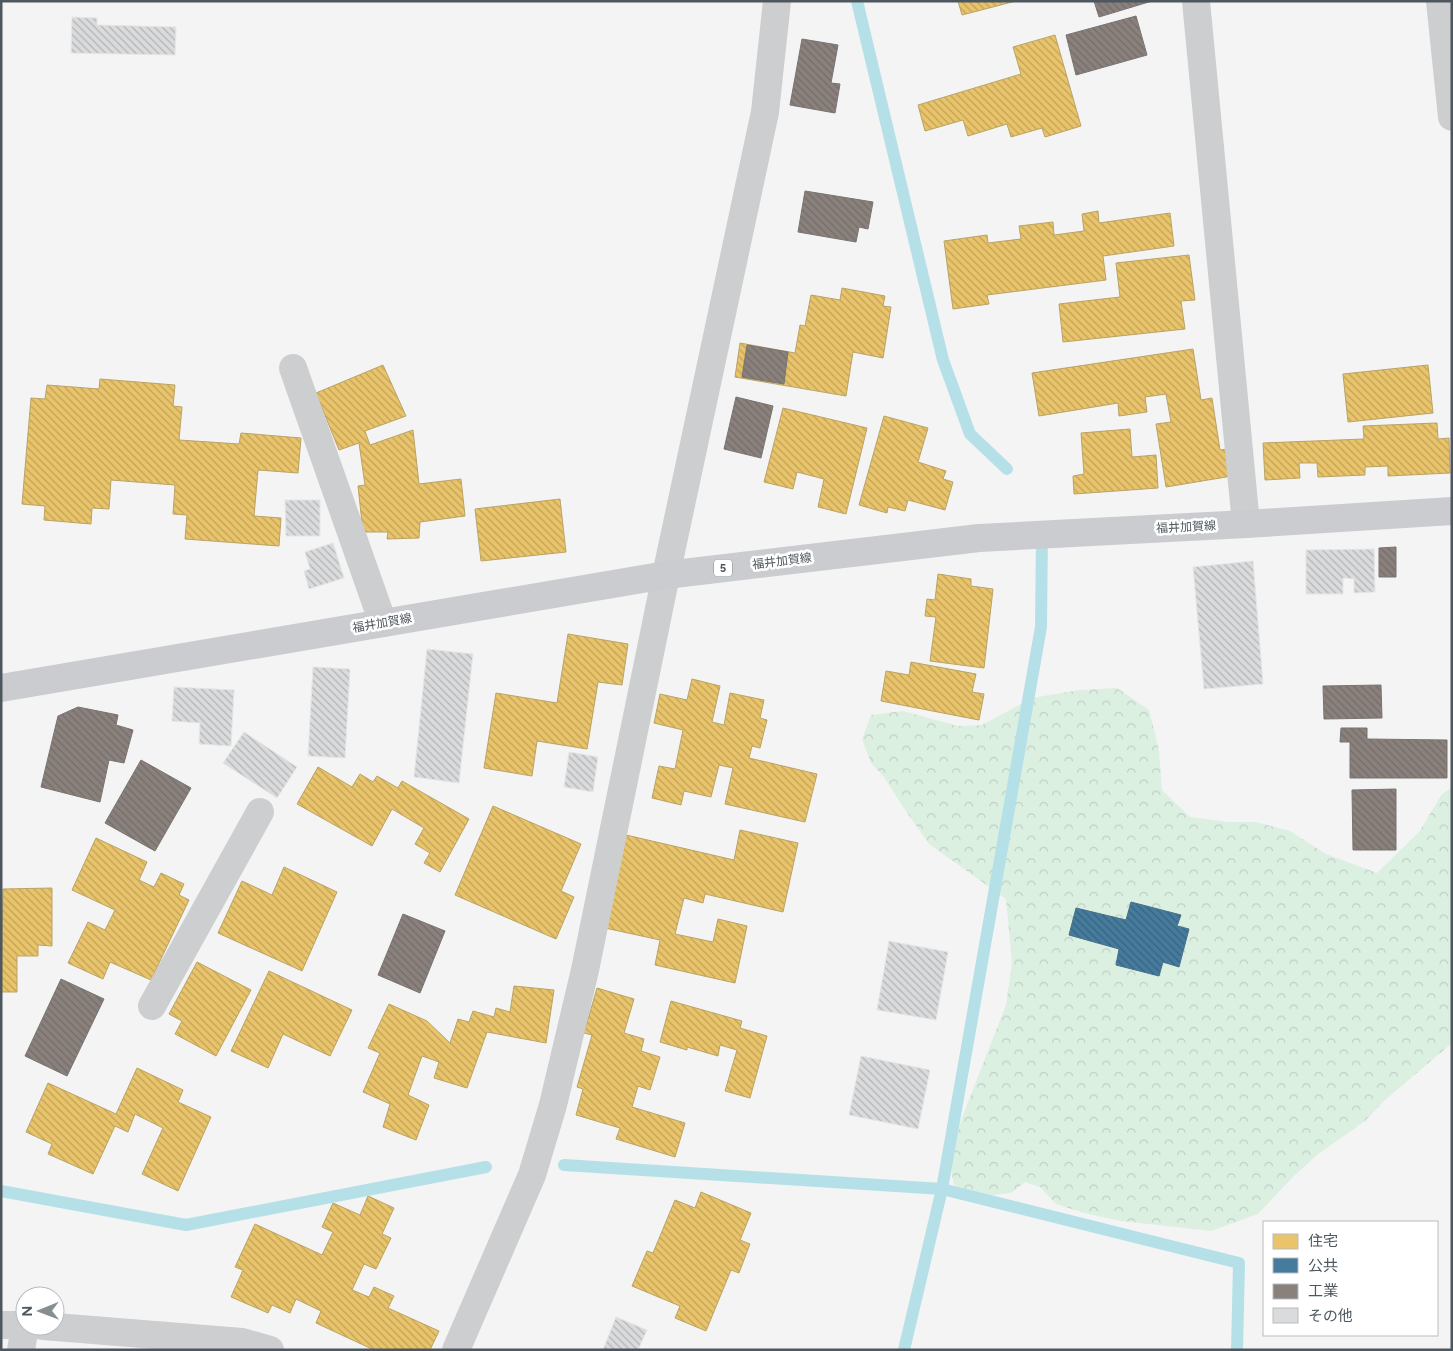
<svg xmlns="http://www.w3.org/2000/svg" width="1453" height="1351" viewBox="0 0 1453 1351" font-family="Figtree,'Noto Sans JP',sans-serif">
  <defs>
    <pattern id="forest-crowns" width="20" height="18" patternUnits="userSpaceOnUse" patternTransform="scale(1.25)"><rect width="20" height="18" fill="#dcf0e2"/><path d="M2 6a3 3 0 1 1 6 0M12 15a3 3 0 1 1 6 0" fill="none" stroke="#bed0c4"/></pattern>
    <pattern id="homes-back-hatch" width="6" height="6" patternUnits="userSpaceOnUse" patternTransform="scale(1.25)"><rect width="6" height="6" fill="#e9c46a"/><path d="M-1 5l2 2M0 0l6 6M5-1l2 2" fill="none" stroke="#bfa25a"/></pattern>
    <pattern id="public-back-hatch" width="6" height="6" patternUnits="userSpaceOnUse" patternTransform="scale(1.25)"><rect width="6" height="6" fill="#457b9d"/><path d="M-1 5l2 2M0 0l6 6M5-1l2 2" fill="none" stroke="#3a637d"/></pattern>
    <pattern id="industry-back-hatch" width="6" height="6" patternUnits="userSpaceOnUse" patternTransform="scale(1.25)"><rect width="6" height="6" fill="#8a817c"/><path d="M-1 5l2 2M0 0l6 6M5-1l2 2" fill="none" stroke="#736c69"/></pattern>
    <pattern id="building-back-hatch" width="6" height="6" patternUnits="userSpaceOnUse" patternTransform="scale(1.25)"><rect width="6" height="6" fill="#dadbdc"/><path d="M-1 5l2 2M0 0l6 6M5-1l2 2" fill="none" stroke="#b3b4b6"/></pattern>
  </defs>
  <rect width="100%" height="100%" fill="#f4f4f4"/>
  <path fill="url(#forest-crowns)" d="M1117 688 1149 710 1159 750 1162 790 1190 817 1229 822H1256L1290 831 1326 854 1377 873 1419 832 1442 794 1452 787V1043L1385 1100 1365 1121 1317 1155 1294 1176 1258 1214 1211 1231 1121 1221 1084 1213 1056 1204 1040 1187 1025 1182 1011 1193 984 1196 954 1185 949 1159 963 1115 1006 1005 1012 963 1006 899 929 844 903 807 884 777 871 763 862 739 871 715 903 711 958 726 982 725 1032 698 1079 690Z"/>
  <g fill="url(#homes-back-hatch)" stroke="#baa366">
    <path d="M958 1H1016L962 15Z"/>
    <path d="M1055 35 1081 126 1045 137 1042 128 1011 137 1007 124 968 136 963 120 925 131 918 105 1021 74 1013 47Z"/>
    <path d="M1098 211 1099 223 1170 213 1174 246 1103 256 1106 280 987 295 989 304 953 309 944 241 987 235 988 243 1021 239 1019 226 1053 222 1054 235 1084 231 1082 214Z"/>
    <path d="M1189 255 1195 300 1181 301 1185 329 1063 342 1059 304 1120 297 1116 263Z"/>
    <path d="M842 288 885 296 883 306 891 307 883 358 853 352 846 396 735 377 740 343 795 353 800 325 805 326 811 295 840 300Z"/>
    <path d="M1193 349 1201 400 1212 398 1220 450 1228 449 1232 476 1166 487 1156 424 1171 422 1166 394 1145 397 1147 412 1119 416 1118 403 1039 416 1032 373Z"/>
    <path d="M383 365 406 416 365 431 370 445 413 430 419 484 461 479 465 516 420 522 419 538 387 539 388 532H363L358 486 365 485 359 443 339 450 316 393Z"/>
    <path d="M1428 365 1433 413 1348 422 1343 374Z"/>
    <path d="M100 379 175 385 173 406 182 407 179 440 239 444 241 433 301 438 298 473 258 470 254 516 281 518 279 546 185 539 187 515 173 514 175 485 111 480 109 509 92 508 91 524 44 520 45 506 22 504 31 398 45 399 47 385 99 389Z"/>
    <path d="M783 408 867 428 846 514 818 507 824 479 797 472 793 489 764 482Z"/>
    <path d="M884 416 928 428 918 462 946 471 943 479 953 482 945 510 908 500 905 511 888 507 887 513 859 505Z"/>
    <path d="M1437 423 1438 439 1449 438 1450 473 1388 476V466L1365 467V475L1318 477 1317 463H1299L1300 478 1265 480 1263 443 1364 439 1363 426Z"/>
    <path d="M1130 429 1132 457 1156 455 1158 488 1074 494 1073 476 1084 474 1081 433Z"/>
    <path d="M560 499 566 552 481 561 475 509Z"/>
    <path d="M938 574 971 579V586L993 589 984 668 930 661 936 617 925 616 927 599 935 600Z"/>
    <path d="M568 634 628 644 622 685 598 682 587 749 537 741 532 776 484 768 496 693 557 703Z"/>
    <path d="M911 662 976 674 972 692 984 694 979 720 881 701 886 671 909 675Z"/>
    <path d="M692 679 720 686 712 722 724 725 730 693 764 700 760 718 767 720 760 748 752 746 749 758 817 774 805 822 725 804 733 768 719 765 711 797 684 791 681 805 652 798 659 766 675 769 683 730 654 723 660 694 687 700Z"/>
    <path d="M318 767 352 787 360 774 373 782 377 776 398 788 402 781 469 819 440 872 424 863 430 853 415 844 424 828 392 809 372 846 297 804Z"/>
    <path d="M493 806 581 844 561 891 574 897 556 939 455 895Z"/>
    <path d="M740 830 798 843 783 912 705 894 703 903 684 898 675 934 713 942 718 919 747 926 735 983 655 965 660 940 605 928 626 835 734 860Z"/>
    <path d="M96 838 147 862 139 880 154 887 161 873 184 884 179 895 189 900 151 980 110 962 103 979 68 963 88 922 105 930 115 910 72 890Z"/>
    <path d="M284 867 337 892 302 971 218 933 242 881 272 895Z"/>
    <path d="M52 888V946L38 945V956H17V992H1L3 889Z"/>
    <path d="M197 962 251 990 216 1056 175 1034 182 1021 169 1014Z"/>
    <path d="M269 971 352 1010 330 1056 283 1034 268 1068 231 1051Z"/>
    <path d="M514 986 554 990 546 1043 487 1032 467 1088 434 1078 439 1062 422 1056 408 1095 429 1105 416 1140 383 1127 390 1104 363 1092 380 1053 368 1048 389 1004 427 1021 450 1043 458 1019 469 1022 473 1011 494 1017 496 1008 510 1012Z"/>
    <path d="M597 988 634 999 624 1033 644 1039 641 1051 660 1057 650 1090 638 1086 632 1107 685 1123 675 1157 616 1139 620 1128 576 1115 583 1089 577 1087 592 1035 584 1033Z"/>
    <path d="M671 1001 742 1021 740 1028 767 1036 750 1098 725 1091 737 1050 720 1045 718 1056 687 1047V1050L660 1042Z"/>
    <path d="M137 1068 183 1090 178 1102 211 1117 178 1191 142 1174 163 1128 135 1114 128 1132 115 1126 93 1174 48 1154 52 1144 26 1132 48 1083 116 1114Z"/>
    <path d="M701 1192 751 1213 740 1240 750 1244 739 1273 731 1270 706 1331 675 1318 680 1306 632 1286 647 1251 653 1253 675 1200 695 1208Z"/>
    <path d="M368 1196 394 1208 382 1234 391 1238 376 1269 364 1264 352 1290 369 1297 374 1287 394 1296 388 1308 439 1331 430 1350H374L316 1323 321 1311 296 1299 290 1313 272 1305 268 1313 231 1297 243 1270 235 1267 255 1224 322 1255 333 1232 322 1227 333 1203 360 1215Z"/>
  </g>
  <path fill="url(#public-back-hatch)" stroke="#47708a" d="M1131 902 1181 915 1177 926 1189 929 1179 967 1163 962 1159 976 1116 965 1119 949 1069 935 1076 908 1126 920Z"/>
  <g fill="url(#industry-back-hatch)" stroke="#787473">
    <path d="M1094 1H1152L1099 17Z"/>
    <path d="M1136 16 1147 55 1076 75 1066 35Z"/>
    <path d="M802 39 838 45 831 83 840 84 835 113 790 105Z"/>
    <path d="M805 191 873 202 868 229 859 227 856 242 798 232Z"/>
    <path d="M747 345 788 352 784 384 742 377Z"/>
    <path d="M736 397 773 406 761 458 724 449Z"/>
    <path d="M1396 547V577H1379V548Z"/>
    <path d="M1381 685 1382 718 1324 719 1323 686Z"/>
    <path d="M78 707 118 715 116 725 133 730 124 763 109 760 100 802 41 787 58 716Z"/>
    <path d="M1341 728H1367V739L1447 740V778H1350V742H1340Z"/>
    <path d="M141 760 191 788 155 851 105 823Z"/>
    <path d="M1396 789V850H1353L1352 790Z"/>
    <path d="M403 914 445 931 420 993 378 975Z"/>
    <path d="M61 979 104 999 67 1076 25 1056Z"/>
  </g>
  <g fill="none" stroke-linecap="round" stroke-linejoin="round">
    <g stroke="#b6e0e8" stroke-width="12">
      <path d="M857 1 943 360 970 434 1007 469"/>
      <path d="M564 1165 942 1189 1239 1263 1237 1350"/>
      <path d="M1 1191 186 1225 486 1167"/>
      <path d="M904 1350 942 1189 1041 627 1042 532"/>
    </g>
  </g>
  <g fill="url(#building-back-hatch)" stroke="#e6e6e6">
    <path d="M72 17 97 18V25L176 27 175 55 71 53Z"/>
    <path d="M285 500H320V536H286Z"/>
    <path d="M333 543 344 578 309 589 304 571 310 569 305 552Z"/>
    <path d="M1374 549 1375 592 1354 593V579L1343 578V594H1306V550Z"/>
    <path d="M1253 561 1263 684 1204 689 1193 567Z"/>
    <path d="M427 649 473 654 459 783 414 777Z"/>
    <path d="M313 667 350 669 345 758 308 756Z"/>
    <path d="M174 687 234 690 231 746 199 744 200 723 172 721Z"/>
    <path d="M244 732 297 767 277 798 223 763Z"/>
    <path d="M569 752 598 757 593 792 564 787Z"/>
    <path d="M889 941 948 952 936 1020 877 1010Z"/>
    <path d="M861 1056 930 1070 918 1129 849 1115Z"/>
    <path d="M616 1317 647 1330 638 1350H603Z"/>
  </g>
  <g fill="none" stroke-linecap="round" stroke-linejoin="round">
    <g stroke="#cccecf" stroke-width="28">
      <path d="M1196 1 1246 524"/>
      <path d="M1440 1 1452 117"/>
      <path d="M293 368 383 623"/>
      <path d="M152 1006 260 812"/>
      <path d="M1 1325H25"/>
      <path d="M43 1326 242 1342 270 1350"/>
      <path d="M21 1350 25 1326"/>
      <path d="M456 1350 532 1175 553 1105 585 970 666 575 765 112 777 1"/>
    </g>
    <path stroke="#cacccf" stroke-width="28" d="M1 688 666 575 979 538 1246 524 1452 511"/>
  </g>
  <g text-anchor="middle" stroke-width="5" stroke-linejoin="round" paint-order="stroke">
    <rect fill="#fff" stroke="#82898e" stroke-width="1" x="714" y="559.5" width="18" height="17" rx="4"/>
    <g font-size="11" font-weight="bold" fill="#4d575e">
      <text x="723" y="572">5</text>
    </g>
    <g font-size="12" fill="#4d575e" stroke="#fff">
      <text transform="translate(1186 527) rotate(-3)" y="4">福井加賀線</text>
      <text transform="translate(782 561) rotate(-7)" y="4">福井加賀線</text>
      <text transform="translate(382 623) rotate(-10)" y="4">福井加賀線</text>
    </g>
  </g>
  <rect width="1453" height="1351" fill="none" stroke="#4d575e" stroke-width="5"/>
  <rect x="1263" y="1221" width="175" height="115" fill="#ffffff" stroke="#b8bcbf"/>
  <rect x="1273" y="1234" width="25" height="15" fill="#e9c46a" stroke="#b8bcbf"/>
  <text x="1308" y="1246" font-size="15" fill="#4d575e">住宅</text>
  <rect x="1273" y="1258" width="25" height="15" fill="#457b9d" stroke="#b8bcbf"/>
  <text x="1308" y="1271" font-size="15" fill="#4d575e">公共</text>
  <rect x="1273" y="1284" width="25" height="15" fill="#8a817c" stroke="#b8bcbf"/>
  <text x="1308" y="1296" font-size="15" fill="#4d575e">工業</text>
  <rect x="1273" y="1308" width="25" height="15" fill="#dadbdc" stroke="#b8bcbf"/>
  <text x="1308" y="1321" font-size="15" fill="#4d575e">その他</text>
  <g transform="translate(40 1311) rotate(269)"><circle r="24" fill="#ffffff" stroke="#b8bcbf"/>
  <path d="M0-4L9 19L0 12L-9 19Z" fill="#878e92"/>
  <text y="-8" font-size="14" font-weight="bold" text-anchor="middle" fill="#4d575e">N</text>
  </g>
</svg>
